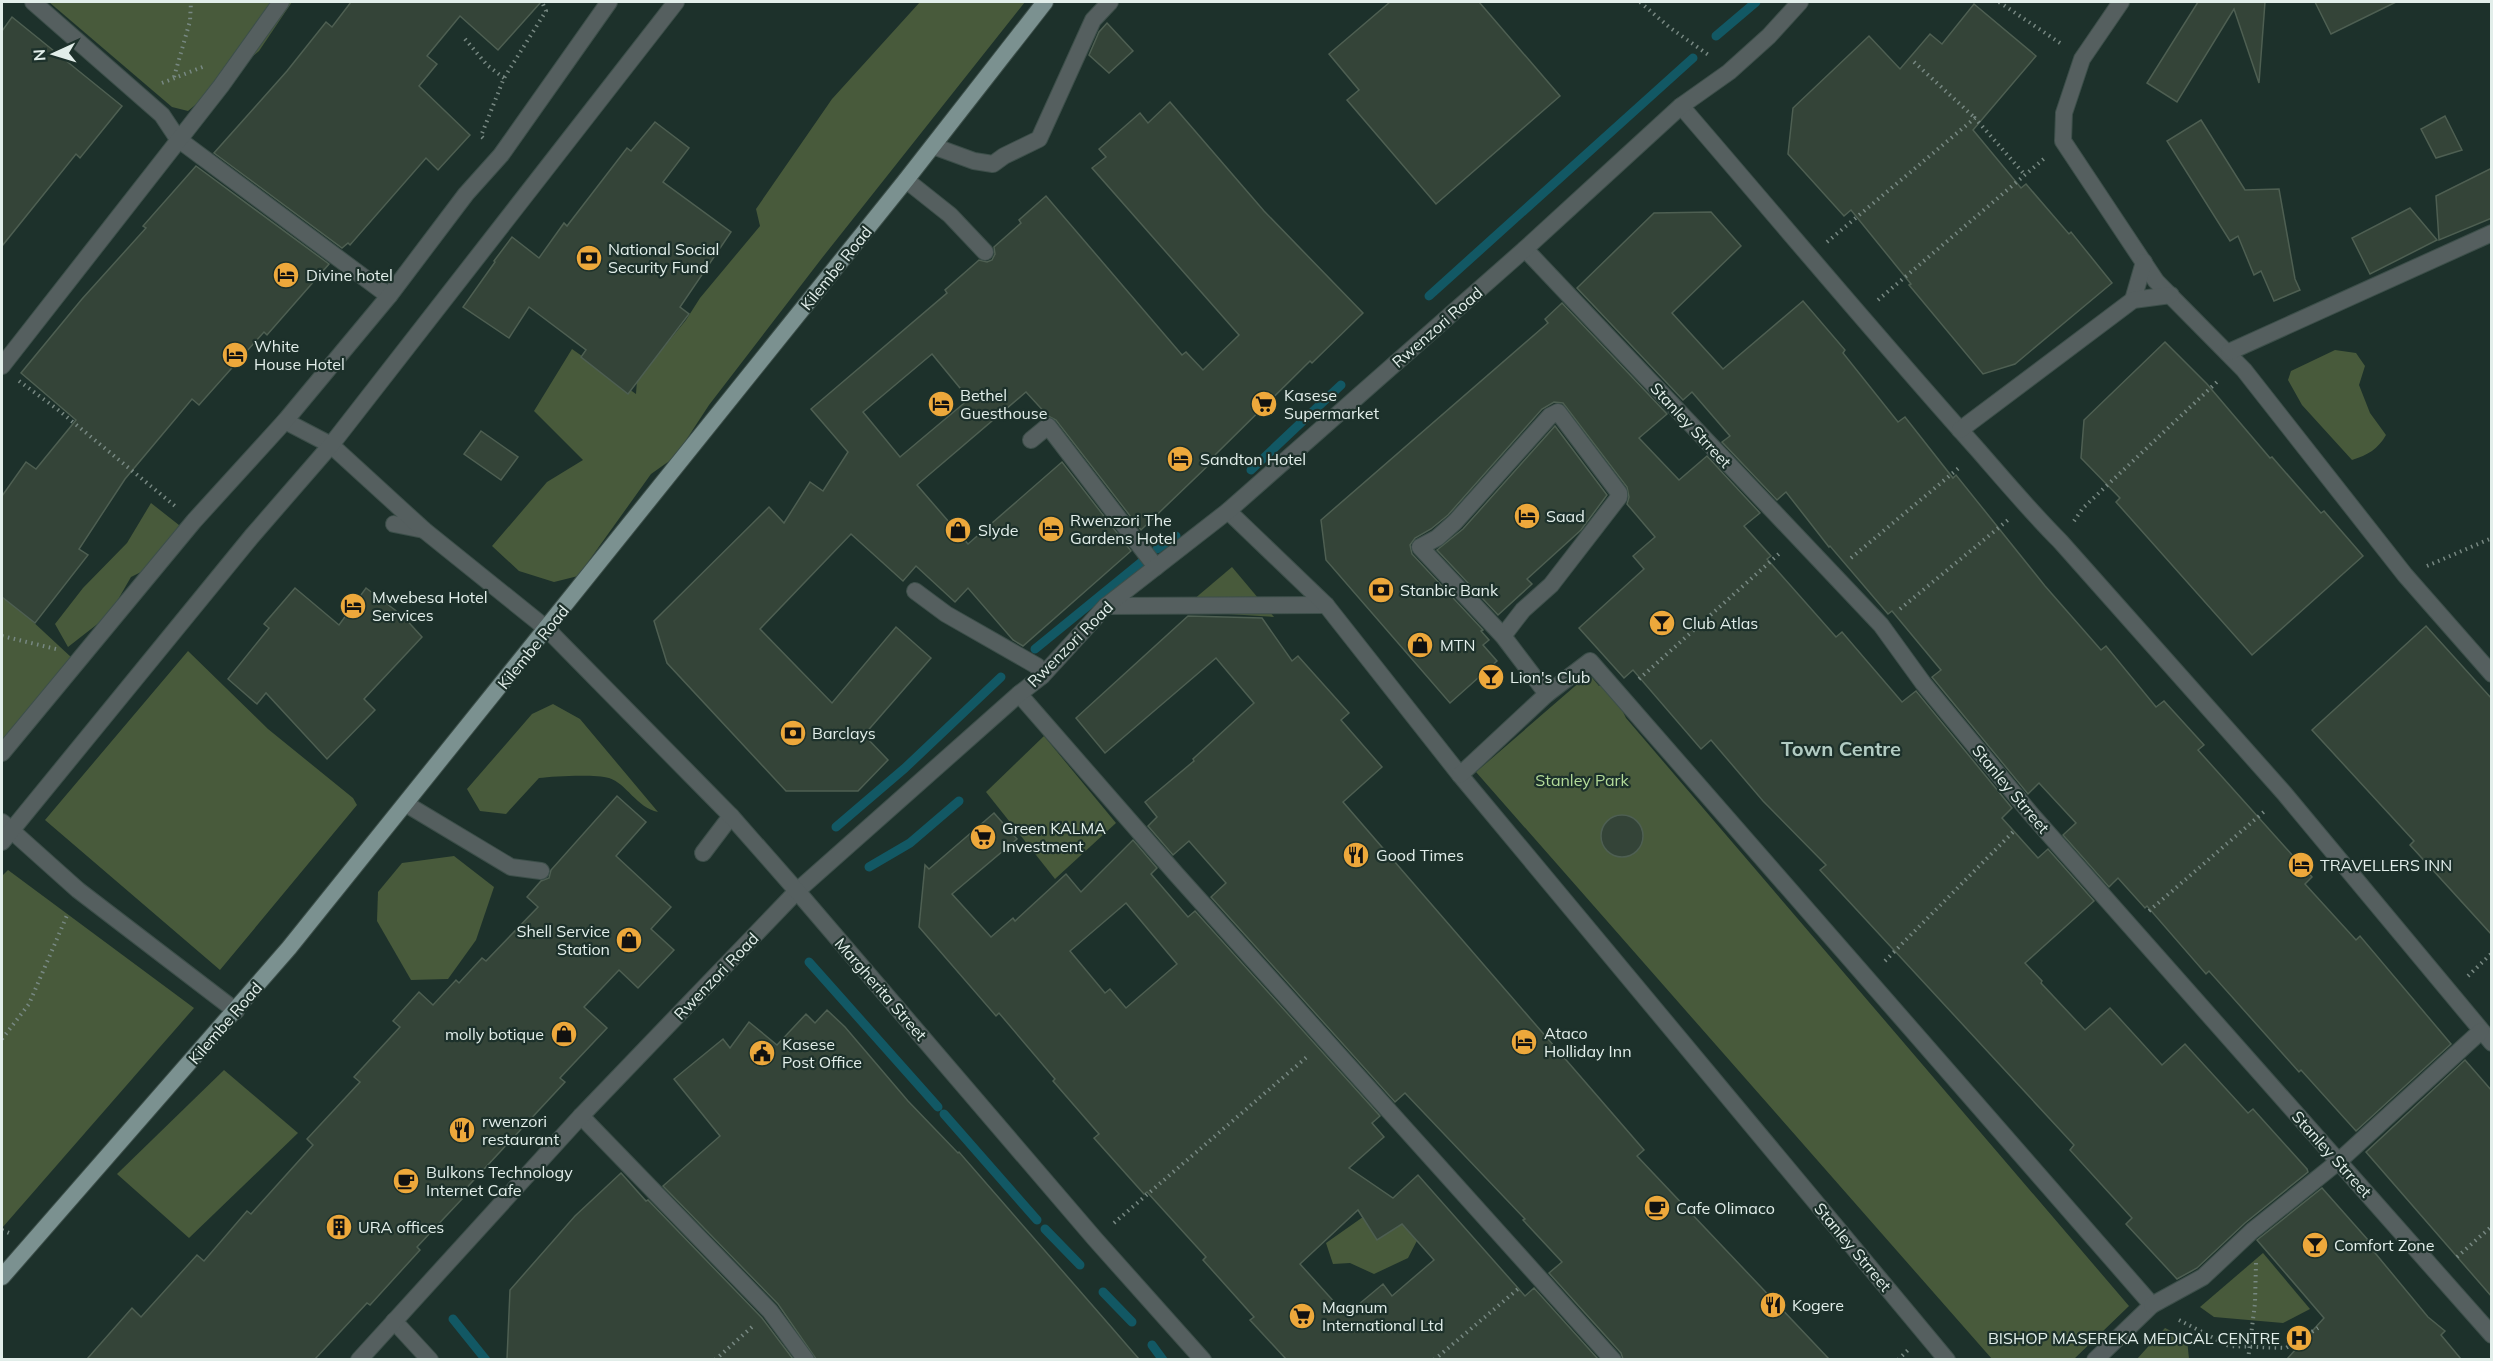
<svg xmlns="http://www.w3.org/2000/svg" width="2493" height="1361" viewBox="0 0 2493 1361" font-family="Mulish,sans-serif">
  <rect width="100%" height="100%" fill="#1d312b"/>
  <g fill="#485a3b">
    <path d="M49 2H292L259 51 188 111 172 107Z"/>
    <path d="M920 2H1025L822 258 709 405 675 457 651 474 578 576 554 582 519 571 492 546 547 482 583 460 534 411 572 349 636 394 637 380 686 320 700 298 760 226 756 209 832 99Z"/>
    <path d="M2335 350 2356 353 2365 366 2359 385 2370 413 2386 435C2378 449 2368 455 2352 460L2302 405 2288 380 2291 371Z"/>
    <path d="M151 503 184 529 175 555 131 577 109 615 68 647 55 624 83 588 127 543Z"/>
    <path d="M1232 567 1274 617 1180 611Z"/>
    <path d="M2 593 72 658 2 742Z"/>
    <path d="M188 651 268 729 353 798 357 805 220 970 45 820Z"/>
    <path d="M1589 674 1599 686 1609 684 1626 718 2129 1306 2074 1359H1992L1476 772Z"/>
    <path d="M553 704 580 719 658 812C637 808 626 783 609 778 596 774 554 776 539 778L506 814 480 811 467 789 532 714Z"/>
    <path d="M1044 736 1116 823 1055 879 986 792Z"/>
    <path d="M454 856 494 887 476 940 448 979 411 980 377 921 378 892 402 863Z"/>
    <path d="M8 870 194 1008 2 1228V876Z"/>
    <path d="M224 1070 298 1133 189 1238 117 1174Z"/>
    <path d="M1380 1205 1421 1233 1408 1258 1374 1274 1350 1263 1333 1264 1326 1243Z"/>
    <path d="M2263 1253 2310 1309 2283 1323 2214 1317 2200 1307Z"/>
    <path d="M2165 1328 2187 1339 2189 1359H2137Z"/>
  </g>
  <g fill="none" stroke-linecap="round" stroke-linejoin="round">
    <g stroke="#125864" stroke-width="9">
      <path d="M1716 36 1756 2"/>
      <path d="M1429 296 1693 58"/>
      <path d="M1251 470 1341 385"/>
      <path d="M1157 549 1176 536"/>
      <path d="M1035 649 1144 560"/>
      <path d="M836 827 905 768 1001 677"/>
      <path d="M869 867 910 843 959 801"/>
      <path d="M809 962 938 1107"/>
      <path d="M944 1114 1037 1220"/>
      <path d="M1045 1229 1080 1265"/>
      <path d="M1103 1292 1132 1322"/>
      <path d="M453 1319 486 1360"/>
      <path d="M1152 1345 1163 1360"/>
    </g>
  </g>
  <g fill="#344438" stroke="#4e5f52" stroke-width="1.5" fill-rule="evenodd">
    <path d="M351 2H541L498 50 460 16 427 56 437 64 419 86 470 135 438 170 426 158 350 245 348 243 342 248 214 153 287 71 326 22 332 27Z"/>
    <path d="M1390 2H1479L1560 96 1436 204 1347 100 1359 90 1329 54Z"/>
    <path d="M2198 2H2265L2259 83 2234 9 2177 102 2147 83Z"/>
    <path d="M2315 2H2396L2331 34Z"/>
    <path d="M1974 4 2036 56 1973 130 2021 188 2026 184 2069 234 2071 232 2112 283 2015 364 1983 374 1909 285 1911 284 1851 210 1844 216 1788 154 1793 108 1869 36 1900 69 1930 34 1942 44Z"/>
    <path d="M12 17 122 106 80 158 76 154 2 246V31Z"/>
    <path d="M1107 23 1133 51 1109 73 1089 55 1099 32Z"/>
    <path d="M1170 102 1264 211 1363 313 1312 363 1310 361 1215 455 1217 457 1141 530 1056 420 1048 416 1026 392 917 485 968 544 1062 462 1131 551 1023 646 1013 640 968 588 955 602 916 566 903 581 851 534 760 629 832 703 896 627 931 658 864 735 888 760 858 791H786L667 663 654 621 769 507 784 523 810 482 823 491 848 452 811 409 947 293 945 290 979 260 987 262 992 260 995 254 994 247 1021 223 1019 220 1046 196 1182 355 1186 352 1203 370 1239 335 1092 168 1106 157 1099 149 1140 113 1148 123ZM932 354 969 399 900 457 863 412Z"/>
    <path d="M2445 116 2462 150 2436 158 2421 129Z"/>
    <path d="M2201 120 2245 190 2279 189 2295 279 2300 290 2274 301 2261 271 2254 275 2238 236 2230 241 2167 141Z"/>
    <path d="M655 122 689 148 663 182 731 232 680 307 689 314 628 394 581 357 586 350 529 307 509 338 463 307 495 262 494 261 512 237 539 258 564 223 567 226 627 148 631 151Z"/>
    <path d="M196 166 329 264 267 335 264 332 199 405 192 399 125 479 79 549 88 555 35 623 2 597V496L26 462 36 469 76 420 21 373 82 299 146 228 143 226Z"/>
    <path d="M2492 168V218L2439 240 2436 196Z"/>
    <path d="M2410 208 2437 240 2370 274 2352 238Z"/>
    <path d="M1711 212 1741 246 1672 313 1723 369 1803 301 1845 350 1843 353 1898 422 1905 417 1953 478 1956 475 2045 586 2101 650 2106 646 2156 707 2164 701 2204 745 2198 750 2312 877 2305 884 2356 940 2360 936 2451 1044 2356 1131 2301 1070 2299 1072 2209 971 2206 974 2147 906 2145 908 2118 878 2109 887 2063 835 2076 823 2039 783 2028 794 1932 677 1941 670 1892 611 1888 614 1830 546 1829 547 1786 492 1777 500 1722 442 1730 436 1692 392 1683 400 1577 288 1654 213Z"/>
    <path d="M1562 303 1667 414 1639 438 1679 480 1707 456 1760 513 1744 526 1771 556 1767 559 1836 637 1842 632 1902 702 1916 691 2012 808 2002 818 2038 858 2048 849 2094 901 2025 963 2042 981 2041 983 2085 1030 2110 1008 2162 1065 2185 1044 2248 1113 2253 1109 2307 1169 2308 1172 2245 1223 2197 1268 2177 1279 2126 1224 2132 1218 2070 1150 2074 1145 1820 870 1826 865 1763 801 1711 740 1701 749 1633 670 1624 678 1579 628 1644 569 1633 556 1655 537 1627 504 1629 497 1627 487 1563 403 1554 402 1542 409 1448 515 1431 529 1415 538 1410 545 1412 554 1483 630 1481 631 1489 640 1483 645 1497 661 1450 703 1326 560 1321 520 1548 323 1545 319Z"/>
    <path d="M2165 342 2207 384 2270 458 2272 457 2321 513 2324 511 2363 556 2252 655 2116 502 2120 498 2081 458 2084 420Z"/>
    <path d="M1555 426 1607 495 1581 530 1527 579 1532 584 1498 615 1437 550 1463 529Z"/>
    <path d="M481 431 518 457 501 480 464 454Z"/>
    <path d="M295 588 339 625 366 588 403 616 422 637 364 699 375 710 327 759 266 693 257 704 228 679 269 628 264 624Z"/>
    <path d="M1188 616 1262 618 1292 661 1298 656 1349 713 1341 720 1382 767 1343 802 1644 1150 1637 1156 1829 1359H1623L1621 1353 1549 1273 1562 1262 1523 1220 1525 1219 1405 1093 1395 1102 1211 897 1226 883 1189 841 1173 855 1148 826 1157 817 1145 802 1194 761 1193 759 1254 703 1216 658 1105 753 1076 718Z"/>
    <path d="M2426 626 2492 699V935L2410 845 2414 841 2312 730Z"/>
    <path d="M617 796 646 822 616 856 671 907 651 929 674 950 638 988 619 970 584 1007 607 1028 560 1078 565 1082 459 1196 462 1199 417 1247 420 1250 370 1305 367 1303 315 1359H87L132 1308 141 1317 197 1255 204 1261 247 1211 251 1214 313 1145 307 1139 360 1082 354 1077 400 1027 393 1021 419 992 433 1005 456 980 459 983 482 958 486 961 538 907 527 897 541 881 549 878 551 870Z"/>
    <path d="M994 813 1017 839 952 894 991 937 1013 918 1015 921 1066 874 1081 892 1133 840 1157 868 1151 874 1188 917 1195 911 1380 1116 1372 1123 1384 1137 1349 1168 1393 1198 1418 1175 1525 1296 1534 1288 1598 1359H1286L1250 1320 1254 1317 1203 1260 1206 1257 1147 1192 1144 1194 1094 1138 1099 1134 1053 1081 1055 1079 999 1013 996 1016 919 927 925 865 929 869ZM1126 903 1177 964 1126 1008 1110 989 1105 993 1070 951ZM1358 1210 1377 1240 1402 1224 1434 1260 1392 1296 1383 1284 1346 1315 1300 1264Z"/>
    <circle cx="1622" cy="836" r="21"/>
    <path d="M827 1010 845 1027 908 1101 958 1153 959 1152 1139 1359H816L778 1304 663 1186 720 1136 674 1079 723 1039 730 1048 749 1022 777 1045 806 1014 815 1023Z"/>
    <path d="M2465 1060 2492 1091V1297L2366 1152Z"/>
    <path d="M621 1173 646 1201 648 1200 762 1318 793 1359H507L510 1290 575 1216Z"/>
    <path d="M2322 1188 2368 1240 2366 1242 2428 1317 2445 1331 2441 1335 2461 1359H2287L2324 1318 2257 1240Z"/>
  </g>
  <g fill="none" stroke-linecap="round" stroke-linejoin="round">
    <defs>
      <g id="service">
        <path d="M933 146 974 161 993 164 1004 156 1039 139 1093 20 1110 2"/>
        <path d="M906 180 950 215 985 252"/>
        <path d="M1031 440 1048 426 1156 567"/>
        <path d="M394 524 424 530"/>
        <path d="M915 591 946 614 1037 666 1042 676"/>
        <path d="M1106 606 1326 605"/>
        <path d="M1503 636 1420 547 1437 538 1455 522 1550 416 1558 412 1619 493V497L1551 585 1523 610 1503 636 1547 694"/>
        <path d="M406 804 511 867 541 871"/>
        <path d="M703 853 731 816"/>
      </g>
      <g id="minor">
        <path d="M33 2 162 115 178 139 389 296"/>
        <path d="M2121 2 2082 59 2064 113 2063 141 2156 281 2244 370 2405 575 2492 674"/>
        <path d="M1681 106C1780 221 1877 337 1978 450 2005 481 2031 512 2060 541L2284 793 2492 1043"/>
        <path d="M1525 249 1881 625 1923 683 2031 814 2492 1335"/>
        <path d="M2133 300 2144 262"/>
        <path d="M2229 352 2492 233"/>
        <path d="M2 366 221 86 281 2"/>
        <path d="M285 421 331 445 424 530 547 629"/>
        <path d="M1960 430 2133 300 2171 295"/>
        <path d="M1228 511 1326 605 1460 775 1947 1360"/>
        <path d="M1019 694 1176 874 1613 1360"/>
        <path d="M2 753 194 521 285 421 389 296 466 194 501 155 609 2"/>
        <path d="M1460 775 1547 694 1590 661 2152 1305 2095 1360"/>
        <path d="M2 822 78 890 236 1011"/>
        <path d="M2 842 252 536 331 445 676 2"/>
        <path d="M581 1116 770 1311 806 1360"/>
        <path d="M2152 1305 2203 1277 2252 1231 2339 1161 2481 1031"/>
        <path d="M394 1321 430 1360"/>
        <path d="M359 1360 581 1116 797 891 1019 694 1042 676 1106 606 1228 511 1525 249 1681 106 1729 72 1769 36 1800 2"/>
      </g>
      <path id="tertiary" d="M547 629 731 816 797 891 1095 1239 1203 1360"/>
      <path id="primary" d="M2 1277 289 948 906 180 1045 2"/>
    </defs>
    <use href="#service" stroke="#3d4f4a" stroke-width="18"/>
    <use href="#minor" stroke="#3d4f4a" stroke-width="18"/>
    <use href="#tertiary" stroke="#3d4f4a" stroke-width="18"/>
    <use href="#primary" stroke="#3d4f4a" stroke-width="18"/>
    <g stroke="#778882" stroke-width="4" stroke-dasharray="1.5 4.5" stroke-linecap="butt">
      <path d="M1640 2 1669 27 1710 56"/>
      <path d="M1999 2 2063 45"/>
      <path d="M465 39 487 65 504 78"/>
      <path d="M1914 62 1975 118"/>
      <path d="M174 77 190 21 191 2"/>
      <path d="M162 83 205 66"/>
      <path d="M483 138 481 136 504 78 546 11 542 2"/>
      <path d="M1827 242 1975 118 2025 175"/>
      <path d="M1878 300 2046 157"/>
      <path d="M19 381 57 409 175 506"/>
      <path d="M2074 521 2083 508 2219 380"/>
      <path d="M1851 558 1960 467"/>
      <path d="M2427 566 2492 538"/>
      <path d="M1900 609 2008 520"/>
      <path d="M2 636 56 649"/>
      <path d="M1639 679 1781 552"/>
      <path d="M2149 911 2266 810"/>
      <path d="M1885 961 2015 830"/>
      <path d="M2468 976 2492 953"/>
      <path d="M2 1039 29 1004 68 913"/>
      <path d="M1114 1223 1308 1056"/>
      <path d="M2 1230 9 1233"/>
      <path d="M2457 1257 2492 1226"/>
      <path d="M2179 1320 2229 1346 2286 1348 2318 1328"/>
      <path d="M715 1360 753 1326"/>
      <path d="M1434 1360 1518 1289"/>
      <path d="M1898 1360 1908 1350"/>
      <path d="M2248 1360 2255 1303 2256 1262"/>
    </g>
    <use href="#service" stroke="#555f5f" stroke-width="16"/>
    <use href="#minor" stroke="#555f5f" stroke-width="16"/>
    <use href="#tertiary" stroke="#555f5f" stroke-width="16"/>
    <use href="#primary" stroke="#7b9190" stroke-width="16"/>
  </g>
  <defs>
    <symbol id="bank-disc" viewBox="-11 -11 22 22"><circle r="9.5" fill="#eda83b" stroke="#1d312b"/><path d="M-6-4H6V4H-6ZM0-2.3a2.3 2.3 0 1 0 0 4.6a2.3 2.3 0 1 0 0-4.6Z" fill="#111"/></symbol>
    <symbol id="hotel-disc" viewBox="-11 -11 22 22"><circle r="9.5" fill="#eda83b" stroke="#1d312b"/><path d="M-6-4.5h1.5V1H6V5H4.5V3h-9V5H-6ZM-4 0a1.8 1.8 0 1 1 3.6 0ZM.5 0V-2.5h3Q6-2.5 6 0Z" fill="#111"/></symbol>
    <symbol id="supermarket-disc" viewBox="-11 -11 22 22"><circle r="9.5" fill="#eda83b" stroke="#1d312b"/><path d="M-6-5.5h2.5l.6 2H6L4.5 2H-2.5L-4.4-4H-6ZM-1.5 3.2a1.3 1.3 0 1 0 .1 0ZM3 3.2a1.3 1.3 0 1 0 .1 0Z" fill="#111"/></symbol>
    <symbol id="shop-disc" viewBox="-11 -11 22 22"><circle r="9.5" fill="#eda83b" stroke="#1d312b"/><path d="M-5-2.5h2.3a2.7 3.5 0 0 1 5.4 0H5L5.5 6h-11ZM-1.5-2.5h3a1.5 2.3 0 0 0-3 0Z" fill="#111"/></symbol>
    <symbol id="bar-disc" viewBox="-11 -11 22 22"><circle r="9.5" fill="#eda83b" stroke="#1d312b"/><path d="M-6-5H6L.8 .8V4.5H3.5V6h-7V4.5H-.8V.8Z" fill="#111"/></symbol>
    <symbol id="restaurant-disc" viewBox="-11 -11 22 22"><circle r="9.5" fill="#eda83b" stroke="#1d312b"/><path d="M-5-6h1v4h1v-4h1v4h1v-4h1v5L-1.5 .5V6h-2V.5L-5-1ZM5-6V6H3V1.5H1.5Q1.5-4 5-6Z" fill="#111"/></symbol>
    <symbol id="civic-disc" viewBox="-11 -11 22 22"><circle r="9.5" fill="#eda83b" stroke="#1d312b"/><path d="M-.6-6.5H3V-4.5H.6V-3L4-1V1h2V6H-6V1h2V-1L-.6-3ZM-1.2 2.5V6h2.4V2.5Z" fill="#111"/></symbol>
    <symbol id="cafe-disc" viewBox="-11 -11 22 22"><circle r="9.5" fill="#eda83b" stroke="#1d312b"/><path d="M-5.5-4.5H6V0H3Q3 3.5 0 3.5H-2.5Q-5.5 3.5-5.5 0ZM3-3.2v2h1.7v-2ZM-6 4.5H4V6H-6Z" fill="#111"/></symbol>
    <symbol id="building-disc" viewBox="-11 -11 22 22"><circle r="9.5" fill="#eda83b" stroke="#1d312b"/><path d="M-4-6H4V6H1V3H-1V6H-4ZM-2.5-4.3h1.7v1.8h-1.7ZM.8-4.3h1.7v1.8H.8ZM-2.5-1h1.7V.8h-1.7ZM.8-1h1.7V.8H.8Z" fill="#111"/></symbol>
    <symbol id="hospital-disc" viewBox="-11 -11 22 22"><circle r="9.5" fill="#eda83b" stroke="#1d312b"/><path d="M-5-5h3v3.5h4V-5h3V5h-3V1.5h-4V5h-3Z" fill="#111"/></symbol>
  </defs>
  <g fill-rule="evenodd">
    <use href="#bank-disc" x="574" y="243" width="30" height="30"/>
    <use href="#hotel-disc" x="271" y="260" width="30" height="30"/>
    <use href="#hotel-disc" x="220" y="340" width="30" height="30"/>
    <use href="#hotel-disc" x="926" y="389" width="30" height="30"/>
    <use href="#supermarket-disc" x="1249" y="389" width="30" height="30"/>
    <use href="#hotel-disc" x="1165" y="444" width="30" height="30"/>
    <use href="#hotel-disc" x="1512" y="501" width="30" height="30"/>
    <use href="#hotel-disc" x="1036" y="514" width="30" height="30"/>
    <use href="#shop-disc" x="943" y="515" width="30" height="30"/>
    <use href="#bank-disc" x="1366" y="575" width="30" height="30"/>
    <use href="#hotel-disc" x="338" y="591" width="30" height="30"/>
    <use href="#bar-disc" x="1647" y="608" width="30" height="30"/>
    <use href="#shop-disc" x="1405" y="630" width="30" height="30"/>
    <use href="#bar-disc" x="1476" y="662" width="30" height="30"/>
    <use href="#bank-disc" x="778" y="718" width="30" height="30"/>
    <use href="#supermarket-disc" x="968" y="822" width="30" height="30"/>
    <use href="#restaurant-disc" x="1341" y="840" width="30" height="30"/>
    <use href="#hotel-disc" x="2286" y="850" width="30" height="30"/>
    <use href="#shop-disc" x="614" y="925" width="30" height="30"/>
    <use href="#shop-disc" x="549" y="1019" width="30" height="30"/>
    <use href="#hotel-disc" x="1509" y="1027" width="30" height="30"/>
    <use href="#civic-disc" x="747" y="1038" width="30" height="30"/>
    <use href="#restaurant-disc" x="447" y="1115" width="30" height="30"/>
    <use href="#cafe-disc" x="391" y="1166" width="30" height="30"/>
    <use href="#cafe-disc" x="1642" y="1193" width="30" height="30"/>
    <use href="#building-disc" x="324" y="1212" width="30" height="30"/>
    <use href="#bar-disc" x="2300" y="1230" width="30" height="30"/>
    <use href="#restaurant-disc" x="1758" y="1290" width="30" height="30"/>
    <use href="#supermarket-disc" x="1287" y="1301" width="30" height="30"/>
    <use href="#hospital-disc" x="2284" y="1323" width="30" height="30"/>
  </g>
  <g text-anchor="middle" stroke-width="4.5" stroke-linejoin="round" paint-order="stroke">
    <g font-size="16" fill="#e2eeea" stroke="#1d312b" text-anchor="start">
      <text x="608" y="255">National Social<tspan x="608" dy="18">Security Fund</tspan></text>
      <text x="306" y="281">Divine hotel</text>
      <text x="254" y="352">White<tspan x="254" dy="18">House Hotel</tspan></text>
      <text x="960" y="401">Bethel<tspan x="960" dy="18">Guesthouse</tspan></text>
      <text x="1284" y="401">Kasese<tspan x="1284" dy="18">Supermarket</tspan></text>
      <text x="1200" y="465">Sandton Hotel</text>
      <text x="1546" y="522">Saad</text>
      <text x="1070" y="526">Rwenzori The<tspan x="1070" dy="18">Gardens Hotel</tspan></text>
      <text x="978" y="536">Slyde</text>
      <text x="1400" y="596">Stanbic Bank</text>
      <text x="372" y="603">Mwebesa Hotel<tspan x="372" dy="18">Services</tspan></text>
      <text x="1682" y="629">Club Atlas</text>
      <text x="1440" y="651">MTN</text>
      <text x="1510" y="683">Lion's Club</text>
      <text x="812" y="739">Barclays</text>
      <text x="1002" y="834">Green KALMA<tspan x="1002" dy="18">Investment</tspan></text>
      <text x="1376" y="861">Good Times</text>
      <text x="2320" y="871">TRAVELLERS INN</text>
      <text x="610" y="937" text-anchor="end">Shell Service<tspan x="610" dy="18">Station</tspan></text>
      <text x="1544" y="1039">Ataco<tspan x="1544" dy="18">Holliday Inn</tspan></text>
      <text x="544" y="1040" text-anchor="end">molly botique</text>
      <text x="782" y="1050">Kasese<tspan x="782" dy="18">Post Office</tspan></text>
      <text x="482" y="1127">rwenzori<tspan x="482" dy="18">restaurant</tspan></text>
      <text x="426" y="1178">Bulkons Technology<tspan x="426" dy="18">Internet Cafe</tspan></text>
      <text x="1676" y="1214">Cafe Olimaco</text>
      <text x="358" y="1233">URA offices</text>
      <text x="2334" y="1251">Comfort Zone</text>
      <text x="1792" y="1311">Kogere</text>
      <text x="1322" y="1313">Magnum<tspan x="1322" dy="18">International Ltd</tspan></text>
      <text x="2280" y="1344" text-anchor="end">BISHOP MASEREKA MEDICAL CENTRE</text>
    </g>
    <g font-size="16" fill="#e2eeea" stroke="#1d312b">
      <text transform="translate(836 268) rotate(-51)" y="6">Kilembe Road</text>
      <text transform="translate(1437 327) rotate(-41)" y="6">Rwenzori Road</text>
      <text transform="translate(1691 425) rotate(47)" y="6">Stanley Strreet</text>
      <text transform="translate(1070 644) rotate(-45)" y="6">Rwenzori Road</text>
      <text transform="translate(533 647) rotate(-51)" y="6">Kilembe Road</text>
      <text transform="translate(2011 789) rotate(50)" y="6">Stanley Strreet</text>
      <text transform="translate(716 976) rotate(-46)" y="6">Rwenzori Road</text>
      <text transform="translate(881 989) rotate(49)" y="6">Margherita Street</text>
      <text transform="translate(225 1023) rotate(-49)" y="6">Kilembe Road</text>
      <text transform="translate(2332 1154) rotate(48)" y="6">Stanley Strreet</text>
      <text transform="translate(1853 1247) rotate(50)" y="6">Stanley Strreet</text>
    </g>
    <g font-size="16" fill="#b4dc9a" stroke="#1d312b">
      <text x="1582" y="786">Stanley Park</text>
    </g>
    <g font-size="20" font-weight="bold" fill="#b2cbc2" stroke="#1d312b">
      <text x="1841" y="756">Town Centre</text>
    </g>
  </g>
  <rect width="2493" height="1361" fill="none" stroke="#e2eeea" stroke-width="6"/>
  <g transform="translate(54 54) rotate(266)" stroke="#1d312b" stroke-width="4.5" paint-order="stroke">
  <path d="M0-4.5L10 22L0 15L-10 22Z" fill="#e2eeea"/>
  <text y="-9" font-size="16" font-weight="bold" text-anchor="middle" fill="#e2eeea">N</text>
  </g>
</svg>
